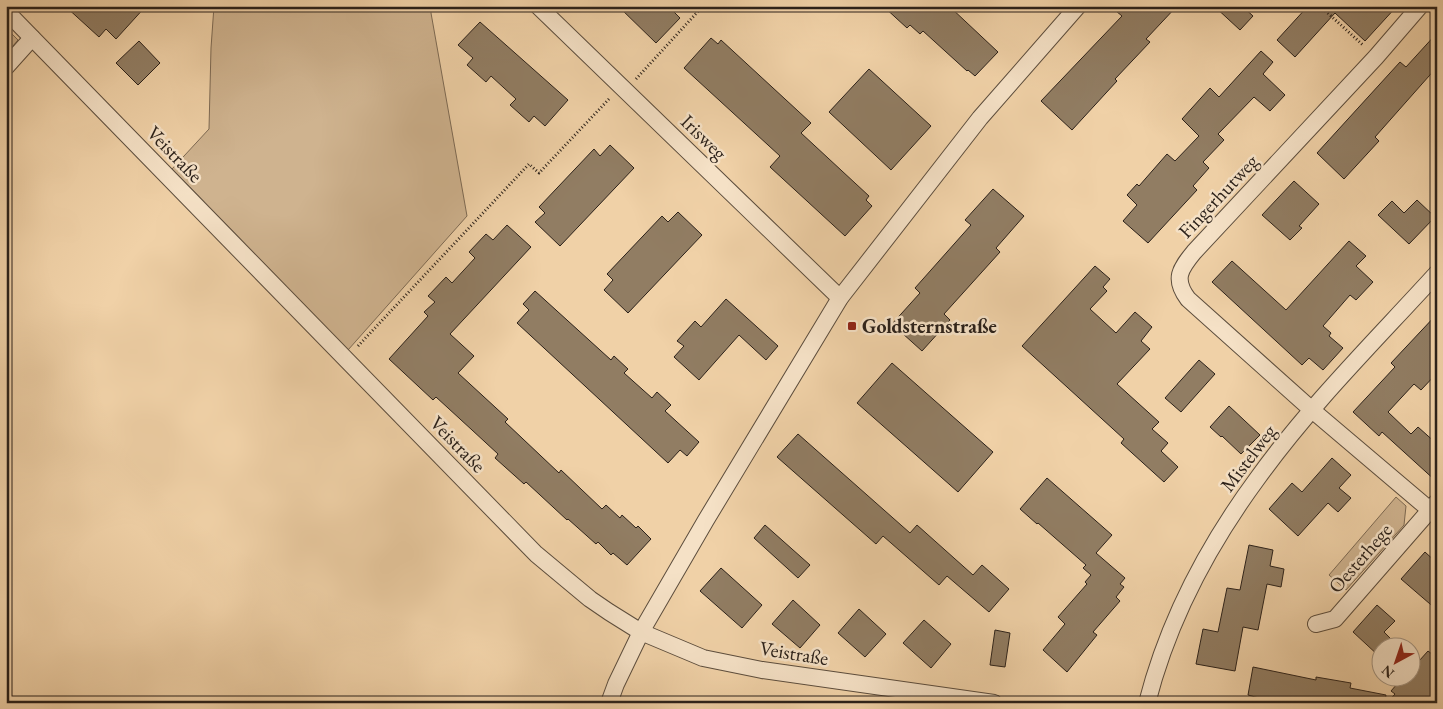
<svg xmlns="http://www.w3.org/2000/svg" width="1443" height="709" viewBox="0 0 1443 709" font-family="'EB Garamond',serif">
  <rect width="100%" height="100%" fill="#f0d1a7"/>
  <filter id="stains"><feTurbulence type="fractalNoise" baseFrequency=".004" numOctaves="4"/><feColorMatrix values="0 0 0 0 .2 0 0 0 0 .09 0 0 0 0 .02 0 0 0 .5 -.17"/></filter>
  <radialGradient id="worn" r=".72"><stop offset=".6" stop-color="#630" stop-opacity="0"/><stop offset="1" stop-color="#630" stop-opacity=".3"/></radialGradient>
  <g fill="#cfb38f" stroke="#7d6a54">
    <path d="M214 6H432L431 13 467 216 348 350 172 169 209 129 211 48Z"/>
    <path d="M6 28 18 40 6 54Z"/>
    <path d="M1396 497 1406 506 1404 525 1346 590 1329 575Z"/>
  </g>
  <g fill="#917d63" stroke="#2b211a">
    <path d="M65 6H146L116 39 106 29 99 37Z"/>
    <path d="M618 6H668L680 18 656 43Z"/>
    <path d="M883 6H949L998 52 975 76 968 70 967 71 923 31 920 34 910 25 907 28Z"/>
    <path d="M1110 6H1177L1146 39 1150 42 1115 79 1117 81 1072 130 1041 101 1122 16Z"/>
    <path d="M1214 6H1242L1253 16 1240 30Z"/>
    <path d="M1308 6H1397L1365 41 1335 13 1295 57 1277 40Z"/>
    <path d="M480 22 568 100 545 126 534 116 529 122 510 105 516 99 491 76 486 82 467 65 473 58 458 45Z"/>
    <path d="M1437 33V67L1375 137 1379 141 1344 179 1317 153 1400 62 1406 67Z"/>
    <path d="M711 38 718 44 721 40 811 123 801 133 869 196 866 200 872 206 845 236 770 167 780 156 684 68Z"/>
    <path d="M139 41 160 63 138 85 116 63Z"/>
    <path d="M1261 51 1273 62 1263 74 1285 95 1270 111 1254 97 1218 134 1224 140 1203 162 1209 168 1193 186 1197 190 1148 243 1123 221 1137 205 1127 195 1137 184 1139 186 1167 154 1175 161 1199 136 1182 119 1210 88 1219 97Z"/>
    <path d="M869 69 931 126 891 170 829 112Z"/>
    <path d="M610 145 634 168 560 246 535 222 545 213 539 207 594 149 600 156Z"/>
    <path d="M1294 181 1319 204 1299 226 1302 228 1290 240 1262 215Z"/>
    <path d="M993 189 1024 216 996 248 1000 252 944 314 950 320 922 351 892 324 920 293 915 288 971 225 965 220Z"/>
    <path d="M1417 200 1435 217 1409 244 1378 215 1392 201 1404 213Z"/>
    <path d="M678 212 702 235 628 313 604 290 613 280 607 274 662 216 668 222Z"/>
    <path d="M507 225 531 247 450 334 474 356 458 373 508 419 505 422 559 473 561 470 602 509 606 505 620 518 622 515 636 528 638 526 651 539 627 565 613 553 611 555 598 542 596 544 568 519 567 520 526 482 524 484 495 458 498 454 472 430 436 397 433 400 389 359 428 316 424 312 435 302 428 296 446 277 452 283 475 258 469 252 486 234 493 240Z"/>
    <path d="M1349 241 1366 256 1356 266 1373 282 1356 300 1350 295 1323 326 1331 333 1329 336 1343 348 1323 370 1309 358 1302 365 1212 282 1232 261 1286 310Z"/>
    <path d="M1095 266 1110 279 1103 287 1107 291 1090 309 1116 333 1135 312 1152 327 1141 341 1150 349 1117 384 1159 422 1152 429 1168 443 1161 451 1178 467 1164 482 1121 443 1124 439 1022 346Z"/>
    <path d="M535 291 611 360 614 356 628 369 624 373 652 398 657 392 671 405 665 411 699 442 687 456 680 450 668 463 517 323 529 310 523 304Z"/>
    <path d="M726 299 778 346 766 360 739 335 699 380 674 357 684 346 677 341 695 321 701 327Z"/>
    <path d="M1437 314V373L1421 390 1414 384 1388 412 1411 434 1418 427 1437 444V482L1382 432 1379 436 1353 412 1395 367 1391 363Z"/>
    <path d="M1199 360 1215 374 1181 412 1165 398Z"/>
    <path d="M892 363 993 452 958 492 857 403Z"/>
    <path d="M1229 406 1260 435 1241 454 1222 436 1221 437 1210 427Z"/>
    <path d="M798 434 910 533 917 525 973 575 982 565 1009 589 989 612 947 576 939 585 883 536 876 544 777 457Z"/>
    <path d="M1332 458 1351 475 1339 488 1351 498 1338 512 1328 503 1298 536 1269 509 1292 483 1302 492Z"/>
    <path d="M1047 478 1112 535 1096 553 1125 578 1120 584 1124 587 1116 597 1120 601 1093 632 1097 635 1067 672 1043 650 1065 624 1058 617 1087 584 1085 582 1091 575 1083 568 1086 565 1038 523 1037 524 1020 509Z"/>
    <path d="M765 525 810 565 798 578 754 538Z"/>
    <path d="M1249 545 1273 550 1270 566 1284 569 1281 587 1267 584 1258 630 1243 627 1235 671 1196 664 1203 629 1218 632 1227 588 1240 590Z"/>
    <path d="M1425 552 1437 563V610L1401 579Z"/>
    <path d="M721 568 762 605 742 628 700 591Z"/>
    <path d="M793 600 820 625 800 648 772 624Z"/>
    <path d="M1377 605 1395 621 1384 632 1395 643 1391 646H1380V657L1353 632Z"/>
    <path d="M859 609 886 634 865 657 838 633Z"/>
    <path d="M924 620 951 644 931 668 903 643Z"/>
    <path d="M995 630 1010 633 1005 667 990 665Z"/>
    <path d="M1428 651 1437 658V689L1425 703H1387L1395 694 1391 691 1404 676H1410V671Z"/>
    <path d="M1253 667 1316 680V677L1351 683 1350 688 1386 695 1385 703H1258L1259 698 1248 695Z"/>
  </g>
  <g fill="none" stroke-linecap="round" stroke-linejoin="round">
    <defs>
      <g id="minor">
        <path d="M538 6 840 298"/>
        <path d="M1420 6 1376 57 1194 252C1180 269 1173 279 1188 299L1312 410 1430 510 1437 502"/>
        <path d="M6 11 536 554 590 599 609 612 641 632 703 658 762 670 994 703"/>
        <path d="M6 67 32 38"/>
        <path d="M1316 624 1335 619 1430 510"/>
        <path d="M609 703 616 684 641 632 706 520 840 298 980 118 1078 6"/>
        <path d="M1147 703C1168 621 1207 547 1257 479 1310 405 1376 340 1437 273"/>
      </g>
    </defs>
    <use href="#minor" stroke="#5c4d3d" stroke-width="18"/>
    <g stroke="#2b211a" stroke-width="3" stroke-dasharray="1 2.5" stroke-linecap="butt">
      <path d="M691 6 697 12"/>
      <path d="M1320 6 1364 46"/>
      <path d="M636 79 703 6"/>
      <path d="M358 346 529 164 539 173 609 99"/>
    </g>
    <use href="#minor" stroke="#f5e1c6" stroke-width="16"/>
  </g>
  <rect fill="#8f2418" stroke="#f5e1c6" stroke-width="2" x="847" y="321" width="10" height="10" rx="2.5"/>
  <g text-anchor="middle" stroke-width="5" stroke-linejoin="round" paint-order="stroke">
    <g font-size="20" fill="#2b211a" stroke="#f5e1c6">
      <text transform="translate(704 137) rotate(44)" y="7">Irisweg</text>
      <text transform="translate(175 154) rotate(46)" y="7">Veistraße</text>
      <text transform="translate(1218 196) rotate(-47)" y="7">Fingerhutweg</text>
      <text transform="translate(458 444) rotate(46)" y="7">Veistraße</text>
      <text transform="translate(1248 458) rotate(-53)" y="7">Mistelweg</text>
      <text transform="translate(1360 558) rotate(-49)" y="7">Oesterhege</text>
      <text transform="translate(794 653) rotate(9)" y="7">Veistraße</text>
    </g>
    <g font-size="20" font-weight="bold" fill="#2b211a" stroke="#f5e1c6" text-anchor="start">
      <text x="862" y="333">Goldsternstraße</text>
    </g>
  </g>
  <rect width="1443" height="709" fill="none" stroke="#f0d1a7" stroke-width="25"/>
  <rect x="8" y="8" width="1428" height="694" fill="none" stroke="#2b211a" stroke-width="2.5"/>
  <rect x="12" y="12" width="1418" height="684" fill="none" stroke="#2b211a"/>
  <g transform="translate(1396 662) rotate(220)"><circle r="24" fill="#f5e1c6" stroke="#a49481"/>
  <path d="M0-4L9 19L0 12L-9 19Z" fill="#8f2418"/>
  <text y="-8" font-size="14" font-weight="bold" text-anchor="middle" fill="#2b211a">N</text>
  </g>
  <rect width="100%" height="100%" filter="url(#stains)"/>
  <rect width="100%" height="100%" fill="url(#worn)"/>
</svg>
